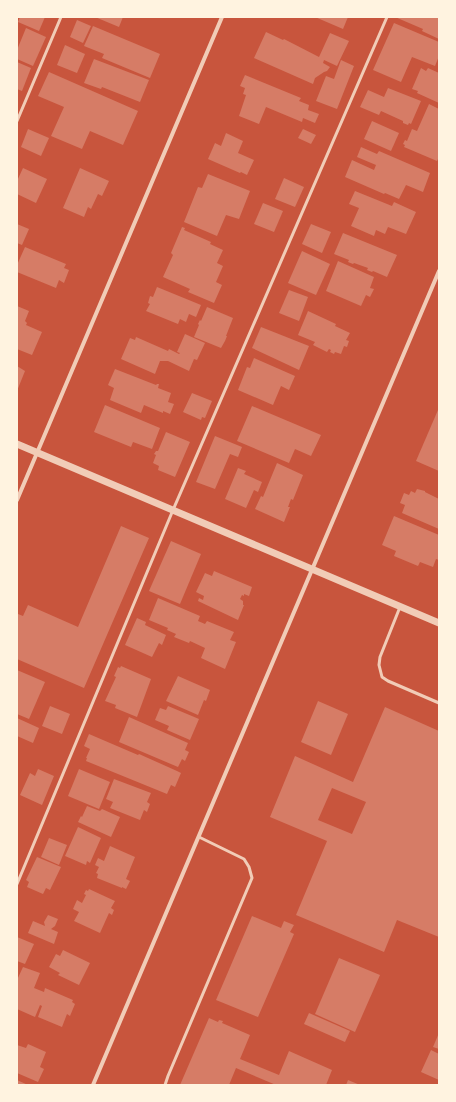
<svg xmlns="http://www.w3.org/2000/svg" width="456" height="1102" viewBox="0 0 456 1102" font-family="'Titillium Web',sans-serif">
  <rect width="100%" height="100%" fill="#c8553d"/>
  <g fill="#d67c66" fill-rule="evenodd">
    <path d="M20 17H45L39 31 18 22Z"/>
    <path d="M95 17H123L119 27Z"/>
    <path d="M315 17H348L343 29Z"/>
    <path d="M395 17H439V39L422 31 423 29Z"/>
    <path d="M77 20 91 26 83 43 70 37Z"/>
    <path d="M394 23 439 42V56L435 66 412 57 401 82 373 70Z"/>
    <path d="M93 26 160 54 150 78 102 58 104 54 84 46Z"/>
    <path d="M26 28 46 37 33 66 17 59V50Z"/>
    <path d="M266 32 283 40 284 39 319 57 330 33 349 41 337 66 324 60 323 63 330 67 327 71 324 72 315 78 313 84 254 58Z"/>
    <path d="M65 45 85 54 77 73 57 65Z"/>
    <path d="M94 59 149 80 140 102 102 87 101 89 84 83Z"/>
    <path d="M341 60 354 66 337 109 316 101 326 76 334 79Z"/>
    <path d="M17 62 31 68 22 91 17 89Z"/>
    <path d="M421 68 426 71 428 68 439 73V103L417 93 418 91 412 89Z"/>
    <path d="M49 72 138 111 123 145 90 131 82 149 51 136 64 107 38 96Z"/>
    <path d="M245 75 301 98 299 101 309 105 308 110 319 114 315 123 303 118 302 122 266 107 259 124 239 116 246 95 243 94 245 88 240 86Z"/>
    <path d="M388 88 421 101 411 124 409 123 408 125 403 123V121L381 111 379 115 360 107 368 90 384 97Z"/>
    <path d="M429 104 439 109V157L437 161 404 147 405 145 403 144 405 140 407 141 412 129 417 131Z"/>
    <path d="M372 121 399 133 391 151 364 139Z"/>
    <path d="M28 129 49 138 41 156 21 147Z"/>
    <path d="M303 129 316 135 311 144 298 138Z"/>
    <path d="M226 133 243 141 238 153 254 160 247 175 241 172 240 173 208 159 215 143 221 146Z"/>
    <path d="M361 147 377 154 379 151 430 173 423 192 406 185 399 199 385 193 384 194 345 177 352 160 374 170 376 165 357 157Z"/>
    <path d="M23 168 47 179 36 203 17 194V181Z"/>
    <path d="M80 168 109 181 102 196 98 194 91 209 88 207 84 217 63 208Z"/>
    <path d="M208 174 250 191 239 219 226 215 217 236 184 222 198 187 202 188Z"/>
    <path d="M284 178 304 187 295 207 275 199Z"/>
    <path d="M355 191 392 206 394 202 416 212 406 234 388 227 385 234 376 230 374 236 351 226 359 208 349 204Z"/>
    <path d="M263 203 283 211 274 232 254 224Z"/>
    <path d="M17 224 29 229 22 245 17 243Z"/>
    <path d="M311 224 331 232 322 253 302 244Z"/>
    <path d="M182 227 185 228 184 230 211 242 210 244 223 250 217 263 223 266 216 282 222 285 214 303 188 292 190 289 163 277 173 255 171 253Z"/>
    <path d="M343 233 397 255 387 277 373 271 372 272 367 270 368 268 354 263 353 264 348 262 349 260 334 254Z"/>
    <path d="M25 247 66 264 64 268 69 270 64 283 59 280 56 288 17 272V265Z"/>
    <path d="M302 251 330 264 316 295 288 283Z"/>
    <path d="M338 261 374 277 370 288 374 289 370 297 366 295 361 306 326 291Z"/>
    <path d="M157 287 201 305 196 317 189 314 186 322 180 319 178 324 146 311 150 304 148 303 150 296 153 297Z"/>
    <path d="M289 290 308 297 299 321 279 313Z"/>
    <path d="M17 306 29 311 25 321 27 323 26 325 42 332 32 355 17 349Z"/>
    <path d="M207 307 233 318 226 336H227L225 341 221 348 194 337 199 325 198 324 200 320 201 321Z"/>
    <path d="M308 311 336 324 335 326 350 333 346 340 349 341 347 347 344 346 341 354 335 352 334 354 330 352 331 350 329 349 327 352 313 345 315 342 298 335Z"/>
    <path d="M261 327 309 346 299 370 252 348Z"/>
    <path d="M185 334 205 343 197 360 194 359 189 371 168 361H160L155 374 121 359 130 338 135 340 136 337 168 351 169 349 179 354 180 353 177 352Z"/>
    <path d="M254 358 295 376 289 390 281 386 273 405 238 390 247 367 250 368Z"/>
    <path d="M17 366 25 371 17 391Z"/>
    <path d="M115 369 156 385 157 384H159L158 388 171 393 168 402 174 404 170 414 163 411V413L144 405 141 413 110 400 114 388 108 385Z"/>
    <path d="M192 393 212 401 205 418 202 417 201 420 183 412Z"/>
    <path d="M105 405 160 428 152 449 133 442 131 447 94 432Z"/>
    <path d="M252 406 321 435 311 456 295 449 289 463 237 441Z"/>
    <path d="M438 410H439V471L416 461Z"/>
    <path d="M166 432 190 442 175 477 158 470 159 466 153 463 156 455 154 454 156 451H158Z"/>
    <path d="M215 436 242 447 238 457 230 454 215 489 196 482Z"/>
    <path d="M277 463 303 475 293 500 291 499 288 507H290L284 522 255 509 261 496 263 497Z"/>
    <path d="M238 468 246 471 244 474 262 482 258 492 254 490 246 508 225 499Z"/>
    <path d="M417 489 425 491V492L439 499V529L402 513 405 505 400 503 404 493 409 495 411 491 415 493Z"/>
    <path d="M394 516 439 535V560L436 559 433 567 420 562 418 566 394 556 396 551 382 545Z"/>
    <path d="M121 526 149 538 84 688 17 659V616L18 614 23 616 28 605 78 627Z"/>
    <path d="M171 541 201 554 180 604 149 591Z"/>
    <path d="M214 571 252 587 249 596 244 594V596L242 595 240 599 243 601V605H244L238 620 198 601 199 598 203 600 204 596 196 592 205 573 212 576Z"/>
    <path d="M158 598 200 616 198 621 205 624 207 621 234 632 230 640 236 642 225 669 201 658 205 648 190 641 189 643 174 637 176 634 167 630 168 628 149 620Z"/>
    <path d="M137 618 146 622 145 625 166 635 162 645 159 643 152 657 125 645Z"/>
    <path d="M121 666 151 679 137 717 115 708 116 705 105 701 116 677 114 676 118 667 120 668Z"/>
    <path d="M17 670 45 682 29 719 17 714Z"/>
    <path d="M178 676 210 690 206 701 204 700 198 715 166 701Z"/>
    <path d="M318 701 348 714 331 755 301 742Z"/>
    <path d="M50 706 70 714 62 734 42 726Z"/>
    <path d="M168 706 199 719 190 740 167 730 169 726 155 720 160 708 166 710Z"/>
    <path d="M385 707 439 731V937L397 920 384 952 296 915 327 841 270 817 295 756 353 782ZM332 788 366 802 352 834 318 820Z"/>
    <path d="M129 717 188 743 185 750 189 752 185 761 182 759 178 767 119 742Z"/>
    <path d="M17 718 39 728 33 743 17 736Z"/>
    <path d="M89 734 138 755 139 754 177 771 181 773 175 787 171 785 167 794 86 761 87 758H86L90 749 84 746Z"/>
    <path d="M38 769 54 776 42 805 20 795 30 773 35 776Z"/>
    <path d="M79 769 110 782 99 809 68 796Z"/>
    <path d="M114 779 151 793 147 802 150 804 147 812 144 810 140 820 110 808 113 802 106 799Z"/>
    <path d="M87 806 100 811 102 809 120 817 111 837 78 822 81 816 82 817Z"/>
    <path d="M78 827 101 838 90 863 87 861 86 865 65 856Z"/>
    <path d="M49 838 67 845 59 865 41 857Z"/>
    <path d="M110 846 135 857 126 879 130 881 126 889 122 887V888L97 878 98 874 96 873 99 867 95 865 98 858 104 861Z"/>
    <path d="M37 857 61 867 50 890 46 888 43 894 27 887 29 882 26 880Z"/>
    <path d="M89 889 115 901 111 908 114 910 112 915 109 913 100 933 74 921 79 912 73 909 77 900 82 903 86 895 84 894 86 890 88 891Z"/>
    <path d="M48 915 58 919 55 926 51 929 58 932 54 944 28 933 33 921 45 926 44 922Z"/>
    <path d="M252 916 281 928 284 921 294 925 290 932 294 934 258 1017 216 1000Z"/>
    <path d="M17 937 34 944 25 964 17 961Z"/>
    <path d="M63 950 90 963 79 985 58 975 60 973 49 967 56 954 60 956Z"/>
    <path d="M339 958 380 975 355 1032 315 1014Z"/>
    <path d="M23 967 40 973 34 988 44 992 45 988 73 1000 72 1002 75 1004 70 1016 67 1014 62 1027 38 1017 42 1006 40 1005 35 1017 17 1009V980Z"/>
    <path d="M309 1013 350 1031 345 1042 304 1024Z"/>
    <path d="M209 1018 218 1022 219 1020 223 1021 222 1023 250 1035 240 1059 279 1075 289 1051 332 1070 326 1085H276L236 1068 229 1085H180Z"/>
    <path d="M439 1033V1049L433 1047Z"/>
    <path d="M28 1044 46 1052 40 1067 44 1069 38 1082 17 1073V1045L26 1048Z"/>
    <path d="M431 1050 439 1054V1080L421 1072Z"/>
    <path d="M17 1080 28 1085H17Z"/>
    <path d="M348 1080 360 1085H346Z"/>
  </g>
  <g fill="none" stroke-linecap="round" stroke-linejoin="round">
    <g stroke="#f1ccb7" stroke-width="3">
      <path d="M17 121 61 17"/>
      <path d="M400 607 380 657 379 665 382 677 388 681 439 703"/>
      <path d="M17 884 173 510 387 17"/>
      <path d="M165 1085 168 1076 252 878 249 867 244 859 199 837"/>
    </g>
    <g stroke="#f1ccb7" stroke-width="4">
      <path d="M17 500 222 17"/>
      <path d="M93 1085 439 271"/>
    </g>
    <path stroke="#f1ccb7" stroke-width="7" d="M17 444 439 623"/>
  </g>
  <rect width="456" height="1102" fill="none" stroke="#fff3e0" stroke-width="36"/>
</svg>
